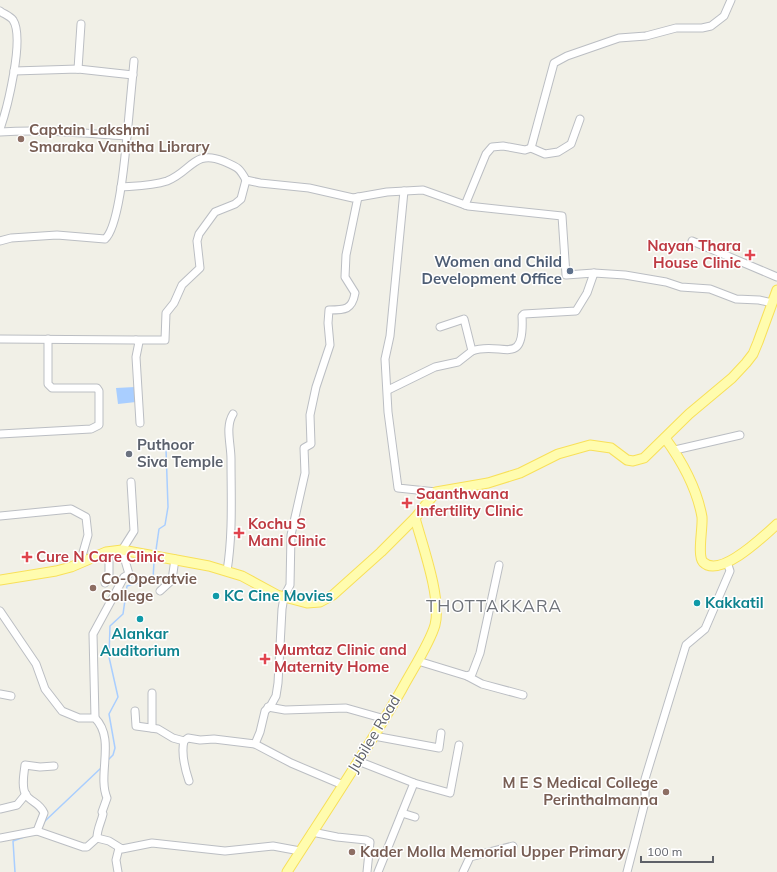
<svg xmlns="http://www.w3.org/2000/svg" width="777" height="872" viewBox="0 0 777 872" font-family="Mulish,sans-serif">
  <rect width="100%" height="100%" fill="#f1f0e7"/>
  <path fill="#a9ceff" d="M135 387 136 402 118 404 116 388Z"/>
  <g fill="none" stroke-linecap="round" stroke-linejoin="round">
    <g stroke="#a9ceff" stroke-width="1.5">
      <path d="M156 550 159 529 165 525 168 507 166 449 164 441"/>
      <path d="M108 760 113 755 115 748 109 714 118 697 109 657 110 626 123 614 127 586 153 579 154 562"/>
      <path d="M42 827 45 821 101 768"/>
      <path d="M15 872 13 841 27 836"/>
    </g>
    <defs>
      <g id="minor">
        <path d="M0 11C4 14 10 16 13 20 25 38 7 109 0 129"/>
        <path d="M78 69 81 24"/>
        <path d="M14 71 78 69 133 75"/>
        <path d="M0 132C43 129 84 133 127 136 125 157 119 227 105 239L57 235 11 238 0 241"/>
        <path d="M127 136 134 61"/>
        <path d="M531 148 554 63 567 56 619 38 646 36 676 28H702L711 26 724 16 731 0"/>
        <path d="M121 187C135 186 152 186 167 181 191 172 194 149 223 161 237 167 239 167 246 180L260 183 309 188 353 198 387 192 423 190 468 206 562 216 566 275 594 273 625 275 666 282 681 287 710 289 736 299 759 300 772 303"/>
        <path d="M404 191 390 336 385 359 388 412 398 488 436 492"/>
        <path d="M465 205 486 154 492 147 503 146 525 150 531 148 545 154 558 152 571 144 580 119"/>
        <path d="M692 241 777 277"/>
        <path d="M0 339 136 340 139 342 136 357 140 423"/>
        <path d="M136 340H165L166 313 174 303 182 285 200 268 197 241 199 234 215 212 235 204 241 199 246 180"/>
        <path d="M472 351C501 340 525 370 522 316L524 314 576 311 587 293 594 273"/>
        <path d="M388 390 435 367 458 362 472 351 464 319 440 327"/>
        <path d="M0 434 91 429 99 425V391L97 388H52L48 384V339"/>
        <path d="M675 450 740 435"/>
        <path d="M0 516 71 509 86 517 88 535 80 563"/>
        <path d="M227 571C233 534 231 496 231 459 231 444 225 427 233 414"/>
        <path d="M105 583 109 577V552"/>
        <path d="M160 591 172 580 175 559"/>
        <path d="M0 611 36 664 45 689 62 711 79 718H95C116 739 97 774 107 798L102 812 103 814C101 823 97 829 97 838"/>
        <path d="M418 661 467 676 472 674 480 653 499 565"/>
        <path d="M467 676 482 684 523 695"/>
        <path d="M0 694 11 696"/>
        <path d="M268 707 285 710 346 708 385 719"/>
        <path d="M135 711 136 726 158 729 173 738 184 741"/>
        <path d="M95 718 93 634 124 577 129 574 122 550 134 531 131 482"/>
        <path d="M152 728V693"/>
        <path d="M374 736 439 748 441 733"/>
        <path d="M255 744 260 732 265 711 271 705 276 696 278 683 282 609 284 597 290 585 291 535 305 473 304 448 311 444 310 415 316 387 330 345 328 323 329 310C345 310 352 310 355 293L345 277 346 255 358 197"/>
        <path d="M358 761 414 783 450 793 459 745"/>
        <path d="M189 781C185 769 181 753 184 741L188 738 200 740 214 739 255 744 291 763 343 785"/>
        <path d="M0 809 17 805 26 794"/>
        <path d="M402 813 415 817"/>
        <path d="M37 831 44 813C40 803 31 802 26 795 21 787 24 774 25 765L40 767 54 766"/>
        <path d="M312 832 337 837 366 840 370 842 367 872"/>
        <path d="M0 838 37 831 83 847H87L97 838 109 841 122 849 152 843 225 851 273 846 300 851"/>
        <path d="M118 872 116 860 119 848"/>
        <path d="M378 872 414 783"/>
        <path d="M463 872 470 857 513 846"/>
        <path d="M627 872 645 802V779L686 645 705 629 730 571 727 562"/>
      </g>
      <g id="major">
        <path d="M665 438C681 460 697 489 702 517 703 528 697 555 703 562 720 579 765 535 777 524"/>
        <path d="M0 580 56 571 71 567 106 552 122 550 209 566 242 576 277 595 307 603 320 602 333 595 381 552 415 518 436 492 488 483 520 473 558 454 590 445 611 448 627 460 633 461 644 458 689 414 732 378 746 363 753 354 758 342 777 290"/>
        <path d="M287 872C326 811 366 752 402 689 411 672 430 643 435 625 442 599 422 544 415 518"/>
      </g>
    </defs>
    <use href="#minor" stroke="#bbbec3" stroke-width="9"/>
    <use href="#major" stroke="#f8e059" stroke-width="11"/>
    <use href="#minor" stroke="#fff" stroke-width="7"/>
    <use href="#major" stroke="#fffcae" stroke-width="9"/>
  </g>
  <g fill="#8d6e63" stroke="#fff" stroke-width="1.5">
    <circle cx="21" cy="139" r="4"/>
    <circle cx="93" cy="588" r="4"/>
    <circle cx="666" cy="792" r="4"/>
    <circle cx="352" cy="852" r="4"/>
  </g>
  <g fill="#e0444e" stroke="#fff" stroke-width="1.5">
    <path d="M748 249h4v4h4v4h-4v4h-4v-4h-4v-4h4z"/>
    <path d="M405 497h4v4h4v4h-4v4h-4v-4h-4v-4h4z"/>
    <path d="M237 527h4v4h4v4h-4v4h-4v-4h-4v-4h4z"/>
    <path d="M25 551h4v4h4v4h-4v4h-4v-4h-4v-4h4z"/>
    <path d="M263 653h4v4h4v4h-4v4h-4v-4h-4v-4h4z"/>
  </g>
  <circle fill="#5c6f8a" stroke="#fff" stroke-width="1.5" cx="570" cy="271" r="4"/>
  <circle fill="#6b7280" stroke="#fff" stroke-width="1.5" cx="129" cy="454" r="4"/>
  <g fill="#0f9aa8" stroke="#fff" stroke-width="1.5">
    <circle cx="216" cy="596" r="4"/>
    <circle cx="697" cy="603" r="4"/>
    <circle cx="140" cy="619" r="4"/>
  </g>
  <g text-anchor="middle" stroke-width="3" stroke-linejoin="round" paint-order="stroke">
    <g font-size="15" font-weight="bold" fill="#785e54" stroke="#fff" text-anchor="start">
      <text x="29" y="135">Captain Lakshmi<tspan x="29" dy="17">Smaraka Vanitha Library</tspan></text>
      <text x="101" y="584">Co-Operatvie<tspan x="101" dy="17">College</tspan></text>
      <text x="658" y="788" text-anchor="end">M E S Medical College<tspan x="658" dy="17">Perinthalmanna</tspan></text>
      <text x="360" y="857">Kader Molla Memorial Upper Primary</text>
    </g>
    <g font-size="15" font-weight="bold" fill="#be3a42" stroke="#fff" text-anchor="start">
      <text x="741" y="251" text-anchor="end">Nayan Thara<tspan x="741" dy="17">House Clinic</tspan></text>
      <text x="416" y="499">Saanthwana<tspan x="416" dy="17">Infertility Clinic</tspan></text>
      <text x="248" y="529">Kochu S<tspan x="248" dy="17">Mani Clinic</tspan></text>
      <text x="36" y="562">Cure N Care Clinic</text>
      <text x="274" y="655">Mumtaz Clinic and<tspan x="274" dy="17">Maternity Home</tspan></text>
    </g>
    <g font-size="15" font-weight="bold" fill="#4e5e75" stroke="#fff" text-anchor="end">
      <text x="562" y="267">Women and Child<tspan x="562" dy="17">Development Office</tspan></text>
    </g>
    <g font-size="15" font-weight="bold" fill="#5b616d" stroke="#fff" text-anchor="start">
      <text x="137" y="450">Puthoor<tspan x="137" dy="17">Siva Temple</tspan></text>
    </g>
    <g font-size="15" font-weight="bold" fill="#0d838f" stroke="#fff" text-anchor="start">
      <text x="224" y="601">KC Cine Movies</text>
      <text x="705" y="608">Kakkatil</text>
      <text x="140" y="639" text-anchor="middle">Alankar<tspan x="140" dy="17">Auditorium</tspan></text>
    </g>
    <g font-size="15" fill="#5e6168" stroke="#fff">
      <text transform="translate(374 734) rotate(-59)" y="5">Jubilee Road</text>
    </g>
    <g font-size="17" letter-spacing="1" fill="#6f737a" stroke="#fff">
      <text x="494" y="612">THOTTAKKARA</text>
    </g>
  </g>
  <path d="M641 856v6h72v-6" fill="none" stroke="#5e6168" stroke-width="2"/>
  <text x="647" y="856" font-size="12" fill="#5e6168" stroke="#ffffff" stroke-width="3" paint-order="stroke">100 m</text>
</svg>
